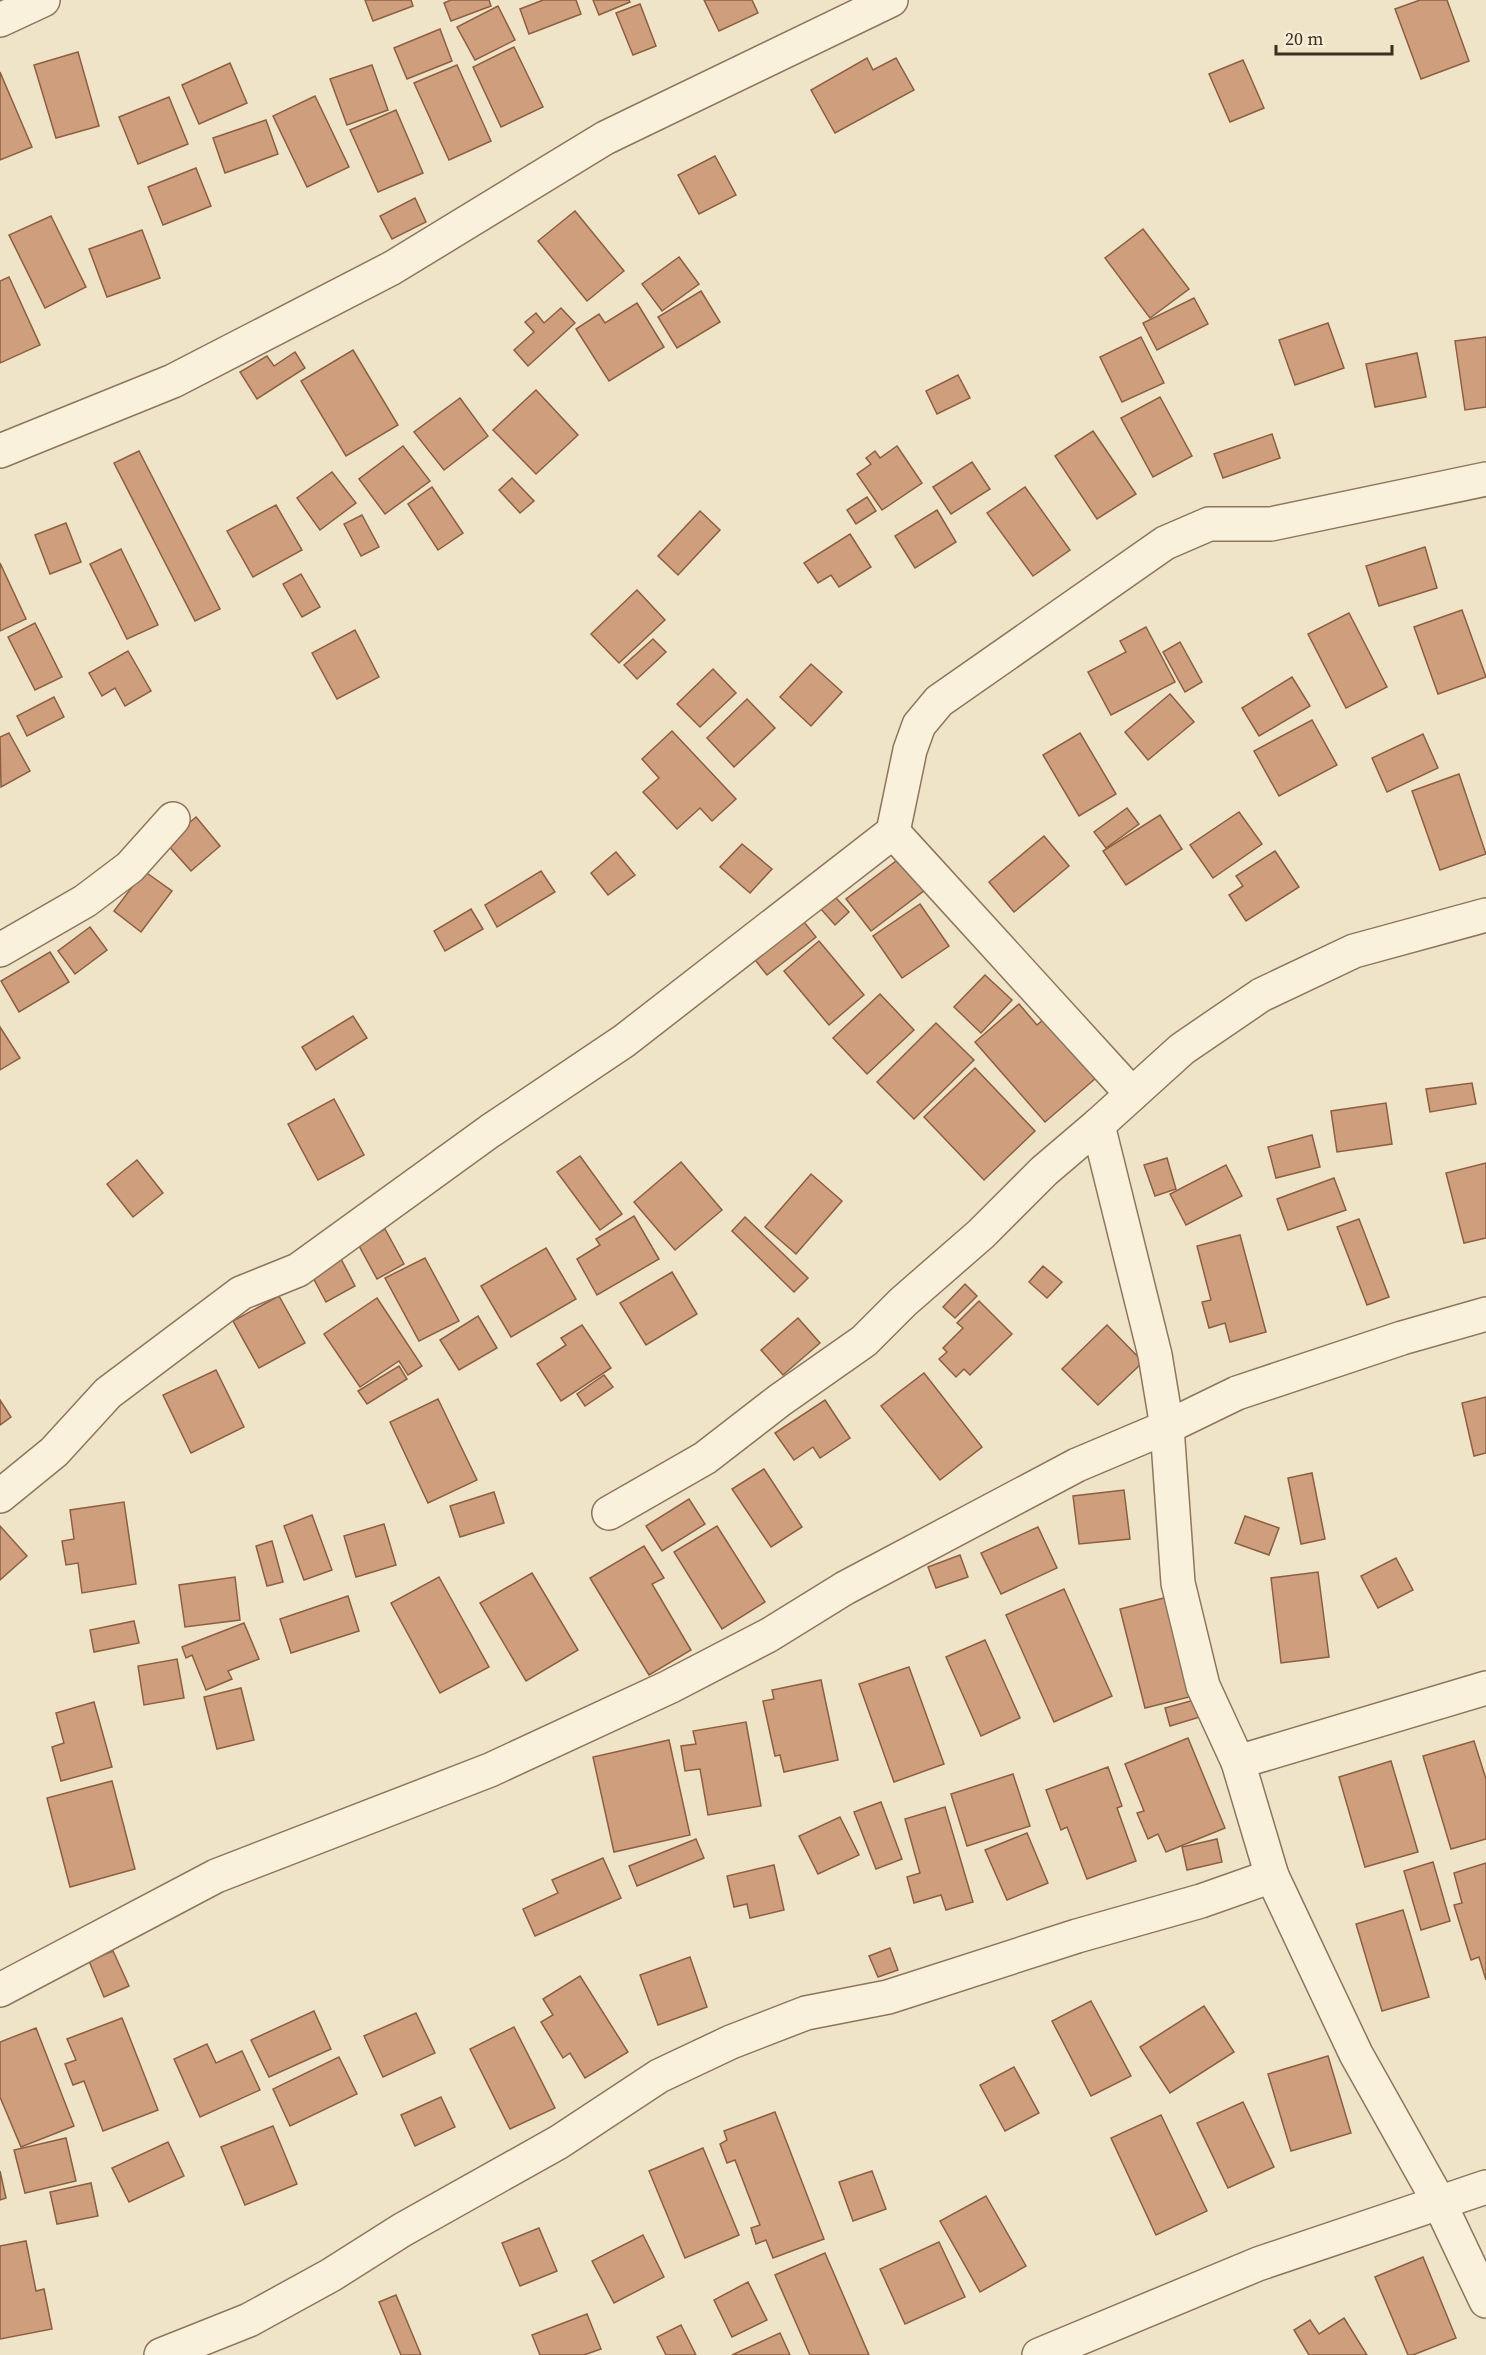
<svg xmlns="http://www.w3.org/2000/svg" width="1486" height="2355" viewBox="0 0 1486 2355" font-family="'Source Serif 4',serif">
  <rect width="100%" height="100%" fill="#f0e4c8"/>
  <g fill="#cf9f7d" stroke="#8d5f41" stroke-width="1.5">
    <path d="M365 0H411L413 6 373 21Z"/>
    <path d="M451 0H489L491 6 451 21 444 3Z"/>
    <path d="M543 0H576L581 14 529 34 520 9Z"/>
    <path d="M593 0H629L630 2 599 15Z"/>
    <path d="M704 0H752L758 13 719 31Z"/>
    <path d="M1420 0H1447L1469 61 1421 79 1395 9Z"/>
    <path d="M640 4 656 46 633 55 616 13Z"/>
    <path d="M498 6 515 40 475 60 457 27Z"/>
    <path d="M440 29 452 61 407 79 394 48Z"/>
    <path d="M514 47 543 107 501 127 473 67Z"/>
    <path d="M78 52 99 126 56 138 34 65Z"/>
    <path d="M867 58 873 70 896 58 914 90 835 133 811 90Z"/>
    <path d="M1243 60 1264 108 1230 122 1209 74Z"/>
    <path d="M230 63 247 103 199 124 182 85Z"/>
    <path d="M372 65 388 110 347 125 330 79Z"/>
    <path d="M457 65 491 141 449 160 414 83Z"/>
    <path d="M0 72 32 147 0 160Z"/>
    <path d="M315 96 349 167 307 187 273 116Z"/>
    <path d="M169 97 188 144 138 164 119 117Z"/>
    <path d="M396 110 423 173 378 192 350 130Z"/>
    <path d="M266 120 278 154 225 173 213 138Z"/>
    <path d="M715 156 736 195 699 214 678 175Z"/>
    <path d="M196 168 211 206 163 225 148 187Z"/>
    <path d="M415 198 426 222 392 239 380 216Z"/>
    <path d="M575 211 624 271 587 301 538 241Z"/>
    <path d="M51 216 86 287 45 308 9 235Z"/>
    <path d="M1143 229 1189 289 1150 318 1105 258Z"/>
    <path d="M142 230 160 278 107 297 89 249Z"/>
    <path d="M679 257 699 284 662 311 642 284Z"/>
    <path d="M9 277 40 345 0 363V281Z"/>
    <path d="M701 291 720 322 677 348 658 317Z"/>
    <path d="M1194 298 1208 324 1157 350 1143 323Z"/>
    <path d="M637 303 664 347 609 381 576 329 599 314 605 323Z"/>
    <path d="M561 308 575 323 528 366 514 350 534 332 525 322 536 313 544 323Z"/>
    <path d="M1328 323 1344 368 1295 385 1279 340Z"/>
    <path d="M1141 337 1164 383 1122 402 1100 357Z"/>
    <path d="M1486 337V407L1465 410 1455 341Z"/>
    <path d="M353 350 398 425 346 456 301 381Z"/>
    <path d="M295 352 305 368 257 399 240 372 267 356 274 366Z"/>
    <path d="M1417 353 1426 397 1375 407 1366 364Z"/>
    <path d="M958 375 970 398 937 414 926 391Z"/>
    <path d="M536 390 578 435 536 474 493 430Z"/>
    <path d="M1160 397 1192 456 1153 477 1121 418Z"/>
    <path d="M460 398 488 436 444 470 414 432Z"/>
    <path d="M1093 431 1136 494 1097 519 1055 456Z"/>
    <path d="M1272 434 1280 458 1223 478 1214 454Z"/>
    <path d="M403 446 430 481 385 514 359 479Z"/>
    <path d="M897 446 922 483 882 510 857 474 871 464 866 458 875 451 880 458Z"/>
    <path d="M139 451 220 609 195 621 114 463Z"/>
    <path d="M972 462 990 489 951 514 933 487Z"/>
    <path d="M332 472 356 503 320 530 297 498Z"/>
    <path d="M512 478 534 501 520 513 499 490Z"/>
    <path d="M432 487 463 533 438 550 408 504Z"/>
    <path d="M1025 487 1070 550 1033 576 987 513Z"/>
    <path d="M867 497 876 511 856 524 847 510Z"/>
    <path d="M276 505 302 550 253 577 227 531Z"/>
    <path d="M937 510 956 542 915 568 895 536Z"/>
    <path d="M700 511 720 530 678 575 658 556Z"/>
    <path d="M362 515 379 547 361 556 344 524Z"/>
    <path d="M66 523 81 562 50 574 35 535Z"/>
    <path d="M850 534 871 567 839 587 831 575 818 583 804 563Z"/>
    <path d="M1425 547 1437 588 1379 606 1366 566Z"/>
    <path d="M121 549 158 625 127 639 90 564Z"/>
    <path d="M0 563 26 619 0 631Z"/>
    <path d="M301 574 320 607 302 617 283 584Z"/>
    <path d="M637 590 665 620 619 663 591 634Z"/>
    <path d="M1462 610 1486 677 1438 694 1414 627Z"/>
    <path d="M1349 613 1387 687 1346 708 1308 634Z"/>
    <path d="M35 623 62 677 35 690 8 637Z"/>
    <path d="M1146 627 1175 682 1111 715 1088 672 1126 652 1120 641Z"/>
    <path d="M355 630 379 677 337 699 312 653Z"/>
    <path d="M653 639 666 652 637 679 624 665Z"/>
    <path d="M1180 642 1202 682 1185 692 1163 652Z"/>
    <path d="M128 651 151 691 125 706 115 688 102 696 89 673Z"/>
    <path d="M811 664 842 692 811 726 780 697Z"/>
    <path d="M713 669 736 693 700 727 677 704Z"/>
    <path d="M1292 677 1310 706 1259 736 1242 708Z"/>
    <path d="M1170 694 1194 722 1148 760 1125 732Z"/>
    <path d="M54 697 64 717 27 736 17 716Z"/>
    <path d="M747 699 775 728 734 767 707 738Z"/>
    <path d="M1312 720 1337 765 1279 796 1254 751Z"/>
    <path d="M672 731 736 799 712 821 700 808 677 829 643 792 659 778 642 759Z"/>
    <path d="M9 733 30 771 1 787 0 737Z"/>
    <path d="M1080 733 1116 794 1079 816 1043 755Z"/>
    <path d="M1423 734 1438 768 1387 792 1372 758Z"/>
    <path d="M1459 774 1486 854 1440 870 1412 791Z"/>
    <path d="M1127 808 1139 824 1106 848 1094 832Z"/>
    <path d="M1239 812 1262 844 1213 878 1190 845Z"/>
    <path d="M1160 815 1182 849 1126 885 1103 851Z"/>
    <path d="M196 817 220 846 191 871 166 843Z"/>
    <path d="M1044 836 1069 866 1014 912 989 882Z"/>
    <path d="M742 844 772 869 750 893 720 867Z"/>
    <path d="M1275 851 1299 887 1246 921 1229 895 1243 886 1236 876Z"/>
    <path d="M616 852 635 875 608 895 591 873Z"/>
    <path d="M900 858 925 890 871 931 846 899Z"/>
    <path d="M144 871 172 891 141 932 114 911Z"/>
    <path d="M541 871 555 892 497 927 485 905Z"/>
    <path d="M826 887 849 912 835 925 813 900Z"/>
    <path d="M920 904 949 946 902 978 873 936Z"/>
    <path d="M471 909 483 929 445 951 434 931Z"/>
    <path d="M797 913 816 937 767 975 748 951Z"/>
    <path d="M90 927 107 950 75 974 58 951Z"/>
    <path d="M819 941 864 995 829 1025 784 971Z"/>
    <path d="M50 952 69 982 19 1012 1 981Z"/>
    <path d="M985 975 1012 1000 981 1033 954 1007Z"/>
    <path d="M880 994 914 1030 867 1074 833 1038Z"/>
    <path d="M1019 1004 1037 1025 1051 1013 1103 1072 1045 1122 975 1042Z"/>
    <path d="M353 1016 367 1038 316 1070 302 1047Z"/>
    <path d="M936 1023 974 1060 914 1119 877 1082Z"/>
    <path d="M0 1027 20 1058 0 1070Z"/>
    <path d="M975 1068 1035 1131 984 1180 924 1117Z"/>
    <path d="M1472 1083 1476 1104 1430 1112 1426 1089Z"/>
    <path d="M334 1099 364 1155 318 1180 288 1124Z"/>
    <path d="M1386 1103 1392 1144 1337 1152 1331 1111Z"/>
    <path d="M1312 1135 1320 1167 1276 1178 1268 1147Z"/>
    <path d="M580 1156 622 1214 600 1230 557 1172Z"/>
    <path d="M1167 1158 1176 1189 1155 1196 1144 1165Z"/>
    <path d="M137 1160 163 1193 133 1217 107 1184Z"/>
    <path d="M681 1162 722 1210 675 1250 634 1202Z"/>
    <path d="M1486 1163V1238L1464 1243 1446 1173Z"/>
    <path d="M1226 1165 1242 1196 1186 1225 1170 1194Z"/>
    <path d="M811 1174 842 1201 796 1254 765 1227Z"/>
    <path d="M1334 1178 1346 1210 1288 1230 1277 1199Z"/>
    <path d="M634 1216 659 1259 597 1295 577 1259 600 1245 596 1239Z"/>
    <path d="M745 1217 808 1278 794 1292 732 1231Z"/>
    <path d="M1359 1219 1389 1297 1367 1305 1337 1227Z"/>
    <path d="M385 1229 404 1264 377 1279 358 1244Z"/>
    <path d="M1240 1235 1266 1332 1230 1342 1225 1323 1209 1328 1202 1302 1211 1300 1197 1246Z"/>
    <path d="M546 1248 576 1299 511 1337 481 1286Z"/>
    <path d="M340 1257 355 1286 326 1302 310 1272Z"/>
    <path d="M425 1258 459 1321 419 1341 385 1278Z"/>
    <path d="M1043 1266 1062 1282 1047 1298 1029 1282Z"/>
    <path d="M672 1272 697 1314 646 1345 620 1303Z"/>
    <path d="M965 1284 977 1296 955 1318 943 1307Z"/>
    <path d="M279 1296 305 1343 259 1368 233 1321Z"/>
    <path d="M377 1298 422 1366 408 1375 399 1361 360 1387 324 1334Z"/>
    <path d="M979 1301 1012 1334 970 1375 964 1369 956 1377 939 1359 947 1352 943 1348 963 1328 957 1323Z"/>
    <path d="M478 1316 497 1348 459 1370 440 1340Z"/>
    <path d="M798 1318 820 1343 783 1375 761 1350Z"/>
    <path d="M582 1325 611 1368 561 1401 537 1364 566 1345 561 1338Z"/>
    <path d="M1107 1325 1143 1362 1098 1405 1062 1369Z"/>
    <path d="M399 1366 407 1379 367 1404 358 1391Z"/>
    <path d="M216 1370 244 1427 191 1453 163 1395Z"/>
    <path d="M924 1373 982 1447 940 1480 881 1406Z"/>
    <path d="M604 1375 613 1387 585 1406 577 1394Z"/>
    <path d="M1486 1397V1453L1474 1456 1462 1403Z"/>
    <path d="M438 1399 477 1480 428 1503 390 1422Z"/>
    <path d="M0 1400 11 1417 0 1425Z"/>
    <path d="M825 1400 850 1438 820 1458 813 1447 794 1460 775 1433Z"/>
    <path d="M764 1469 802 1527 771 1547 732 1489Z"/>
    <path d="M1312 1473 1325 1539 1301 1544 1288 1478Z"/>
    <path d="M1124 1490 1130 1539 1079 1544 1073 1496Z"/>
    <path d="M494 1492 504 1523 460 1537 450 1506Z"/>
    <path d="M689 1499 705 1524 662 1551 646 1526Z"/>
    <path d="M124 1502 136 1584 82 1593 78 1563 66 1565 62 1541 74 1539 70 1510Z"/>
    <path d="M312 1515 332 1570 304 1580 284 1526Z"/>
    <path d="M1245 1516 1279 1528 1269 1555 1235 1543Z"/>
    <path d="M384 1524 396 1565 356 1577 344 1536Z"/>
    <path d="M0 1526 27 1556 0 1580Z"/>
    <path d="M717 1526 765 1602 722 1629 674 1552Z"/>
    <path d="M1038 1527 1057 1568 1001 1594 981 1553Z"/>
    <path d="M272 1541 283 1582 267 1586 256 1546Z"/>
    <path d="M644 1546 664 1578 652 1584 691 1650 649 1675 590 1578Z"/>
    <path d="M960 1555 968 1577 936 1588 928 1567Z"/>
    <path d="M1396 1558 1413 1590 1378 1608 1361 1576Z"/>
    <path d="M1318 1572 1329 1657 1281 1663 1271 1578Z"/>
    <path d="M532 1573 578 1650 526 1681 480 1603Z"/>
    <path d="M235 1577 240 1620 185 1627 179 1585Z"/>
    <path d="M439 1577 489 1667 440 1693 391 1603Z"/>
    <path d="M1064 1589 1112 1696 1054 1722 1006 1615Z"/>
    <path d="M348 1596 359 1631 291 1653 280 1619Z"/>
    <path d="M1172 1596 1197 1695 1145 1708 1120 1609Z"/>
    <path d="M134 1621 139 1643 94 1652 90 1630Z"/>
    <path d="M244 1623 259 1659 228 1671 232 1679 206 1690 192 1655 186 1658 182 1647Z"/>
    <path d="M985 1640 1020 1718 981 1736 946 1657Z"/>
    <path d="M177 1659 184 1698 144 1705 138 1666Z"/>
    <path d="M909 1667 944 1764 894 1782 859 1684Z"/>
    <path d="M821 1680 838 1760 784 1772 780 1755 775 1756 763 1701 774 1699 772 1690Z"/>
    <path d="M241 1688 254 1740 217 1749 204 1697Z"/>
    <path d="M1198 1699 1203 1716 1170 1726 1165 1708Z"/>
    <path d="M94 1702 112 1767 61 1781 52 1747 64 1743 56 1713Z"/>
    <path d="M746 1722 761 1806 708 1815 700 1769 685 1771 681 1746 696 1744 693 1731Z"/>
    <path d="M1188 1738 1225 1828 1166 1852 1158 1834 1148 1839 1137 1813 1144 1811 1125 1764Z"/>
    <path d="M669 1740 690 1835 614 1852 593 1757Z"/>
    <path d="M1474 1741 1486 1779V1839L1451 1849 1423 1756Z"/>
    <path d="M1391 1761 1418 1852 1365 1867 1339 1777Z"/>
    <path d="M1108 1767 1122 1806 1117 1808 1136 1861 1087 1879 1067 1827 1061 1830 1046 1790Z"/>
    <path d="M1013 1774 1030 1826 967 1846 951 1794Z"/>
    <path d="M112 1781 135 1869 70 1887 47 1798Z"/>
    <path d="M881 1802 902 1859 876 1869 854 1812Z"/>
    <path d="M945 1807 973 1902 946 1910 941 1895 914 1903 907 1877 920 1873 905 1819Z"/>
    <path d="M840 1817 859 1855 818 1874 799 1836Z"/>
    <path d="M1027 1833 1048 1883 1007 1900 985 1850Z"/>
    <path d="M696 1839 704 1858 637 1886 629 1866Z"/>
    <path d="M1217 1839 1222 1862 1187 1870 1182 1847Z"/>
    <path d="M603 1858 621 1898 535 1936 523 1909 558 1893 552 1880Z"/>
    <path d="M1433 1862 1450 1921 1421 1930 1404 1871Z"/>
    <path d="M1486 1863V1980L1479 1957 1471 1960 1454 1905 1462 1903 1454 1873Z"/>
    <path d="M774 1865 784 1910 750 1918 747 1904 734 1907 727 1876Z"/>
    <path d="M1403 1910 1429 1997 1382 2011 1356 1924Z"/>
    <path d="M890 1948 898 1970 878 1977 869 1956Z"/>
    <path d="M113 1951 129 1986 104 1997 89 1961Z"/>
    <path d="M690 1957 707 2007 658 2025 640 1975Z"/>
    <path d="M580 1976 628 2052 585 2078 570 2053 563 2058 541 2022 553 2015 543 1999Z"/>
    <path d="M1091 2001 1131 2076 1091 2096 1052 2021Z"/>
    <path d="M1204 2006 1234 2052 1170 2093 1140 2047Z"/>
    <path d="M314 2011 331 2049 269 2077 251 2040Z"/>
    <path d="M416 2013 435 2053 383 2077 364 2036Z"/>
    <path d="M122 2018 158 2110 103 2131 84 2081 73 2085 65 2064 76 2060 67 2039Z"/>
    <path d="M514 2027 555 2108 510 2129 470 2049Z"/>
    <path d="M36 2028 74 2126 21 2147 0 2097V2042Z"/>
    <path d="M207 2044 216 2063 242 2051 260 2090 200 2117 174 2059Z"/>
    <path d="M1328 2056 1351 2133 1291 2151 1268 2074Z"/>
    <path d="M339 2057 357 2094 290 2126 273 2089Z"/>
    <path d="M1014 2067 1039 2113 1005 2131 980 2085Z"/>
    <path d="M441 2097 455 2127 415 2146 401 2115Z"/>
    <path d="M1243 2102 1274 2167 1228 2188 1197 2123Z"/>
    <path d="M775 2112 824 2239 773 2258 766 2240 756 2244 751 2228 760 2225 735 2160 727 2163 720 2144 727 2140 724 2131Z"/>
    <path d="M1161 2115 1207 2211 1156 2235 1111 2138Z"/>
    <path d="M273 2126 297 2184 245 2205 221 2147Z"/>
    <path d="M66 2138 76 2181 25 2193 14 2150Z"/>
    <path d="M168 2142 184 2176 129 2202 112 2168Z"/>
    <path d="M703 2148 739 2235 685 2258 649 2171Z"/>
    <path d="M0 2171 6 2198 0 2200Z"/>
    <path d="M872 2171 886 2209 853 2221 839 2182Z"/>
    <path d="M91 2183 98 2216 57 2224 50 2192Z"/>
    <path d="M986 2196 1026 2266 980 2292 940 2221Z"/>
    <path d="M539 2228 557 2271 520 2286 502 2243Z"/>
    <path d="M643 2235 664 2277 614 2303 592 2261Z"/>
    <path d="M26 2241 36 2291 44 2289 52 2329 0 2339V2246Z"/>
    <path d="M939 2242 965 2297 905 2324 880 2269Z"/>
    <path d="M825 2253 869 2355H810L775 2275Z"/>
    <path d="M1423 2257 1456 2338 1413 2355H1408L1375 2277Z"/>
    <path d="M748 2282 767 2320 732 2337 714 2300Z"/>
    <path d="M396 2295 421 2355H401L379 2302Z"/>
    <path d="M587 2314 601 2349 584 2355H540L532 2335Z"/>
    <path d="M1344 2318 1367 2355H1309L1294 2330 1310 2320 1319 2334Z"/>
    <path d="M681 2325 696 2355H666L657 2337Z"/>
    <path d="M780 2333 790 2355H732Z"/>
  </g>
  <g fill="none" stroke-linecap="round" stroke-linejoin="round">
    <defs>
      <g id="minor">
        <path d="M0 20 43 0"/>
        <path d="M0 451 173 381 392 268 605 138 891 0"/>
        <path d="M893 832 1132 1094"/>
        <path d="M0 950 85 901 130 867 173 819"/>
        <path d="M0 1496 54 1452 108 1393 241 1293 298 1270 490 1131 624 1041 893 832 910 750 919 725 939 701 1165 543 1209 524H1271L1486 479"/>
        <path d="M609 1513 705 1458 780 1400 864 1341 903 1302 981 1234 1044 1171 1098 1125"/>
        <path d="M1486 1688 1238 1762 1272 1876 1356 2054 1439 2202 1486 2301"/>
        <path d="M1238 1762 1203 1686 1178 1583 1167 1427 1155 1355 1098 1125 1182 1049 1261 995 1354 951 1486 915"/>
        <path d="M0 1990 216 1876 490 1770 669 1687 769 1635 845 1588 1077 1465 1167 1427 1237 1393 1402 1338 1486 1314"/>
        <path d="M161 2355 249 2320 331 2275 402 2230 559 2142 659 2076 731 2042 806 2013 888 1997 1077 1936 1201 1901 1272 1876"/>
        <path d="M1039 2355 1258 2264 1486 2187"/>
      </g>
    </defs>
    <use href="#minor" stroke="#8d765c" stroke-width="36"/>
    <use href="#minor" stroke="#faf1dc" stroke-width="33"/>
  </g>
  <path d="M1276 45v9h116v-9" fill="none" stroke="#3d2e20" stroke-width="3"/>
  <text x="1285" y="45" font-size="18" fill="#3d2e20" stroke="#f7eed8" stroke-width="4.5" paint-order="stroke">20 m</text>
</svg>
